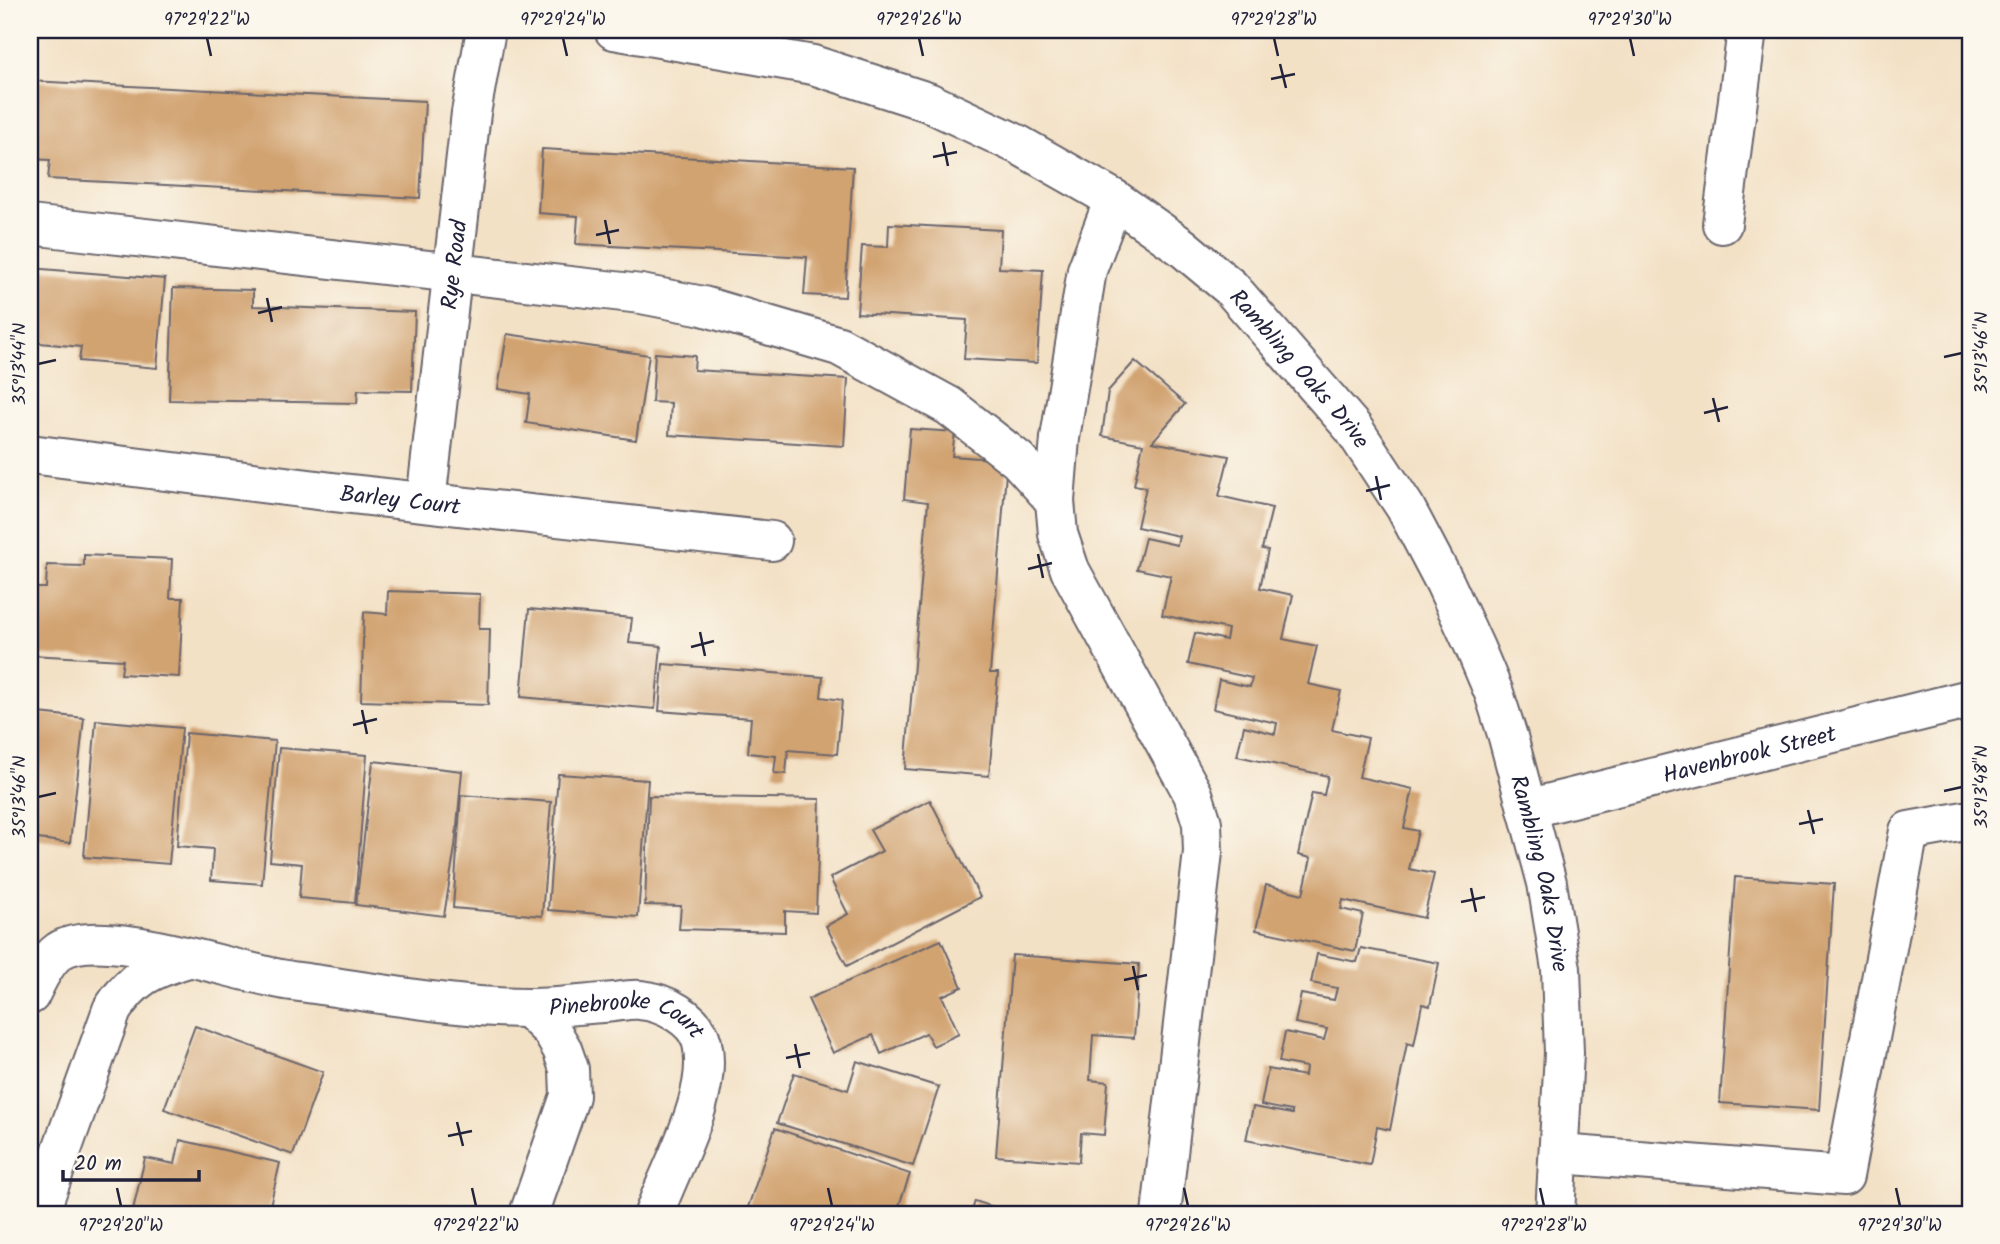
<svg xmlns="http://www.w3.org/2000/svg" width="2000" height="1244" viewBox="0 0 2000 1244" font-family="Kalam,sans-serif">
  <rect width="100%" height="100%" fill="#fbf7ec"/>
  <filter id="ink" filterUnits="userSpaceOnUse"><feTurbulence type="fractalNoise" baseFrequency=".0143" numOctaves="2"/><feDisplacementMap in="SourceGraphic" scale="14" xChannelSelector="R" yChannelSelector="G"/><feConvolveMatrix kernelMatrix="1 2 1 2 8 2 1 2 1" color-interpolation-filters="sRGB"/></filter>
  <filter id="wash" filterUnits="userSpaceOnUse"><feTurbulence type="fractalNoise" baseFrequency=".00686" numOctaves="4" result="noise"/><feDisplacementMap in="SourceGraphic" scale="28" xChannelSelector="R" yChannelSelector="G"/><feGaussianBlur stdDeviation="1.57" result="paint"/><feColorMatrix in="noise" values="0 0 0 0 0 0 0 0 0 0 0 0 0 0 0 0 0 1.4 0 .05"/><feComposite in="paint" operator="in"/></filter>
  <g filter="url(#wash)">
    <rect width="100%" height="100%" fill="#f3e1c6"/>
    <g id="blocks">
      <g fill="#d1a371">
        <path d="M30 81 425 101 420 198 48 179 50 160 30 159Z"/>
        <path d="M542 149 853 167 845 297 804 295 807 257 576 244 578 216 538 213Z"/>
        <path d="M889 224 1001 230 999 268 1043 270 1037 363 964 359 967 320 857 313 862 246 888 247Z"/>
        <path d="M30 268 165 279 157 368 79 361 81 347 30 342Z"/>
        <path d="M173 288 253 290V306L415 312 412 391 358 390 357 403 169 400Z"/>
        <path d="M507 334 649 355 636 440 526 423 530 394 498 389Z"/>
        <path d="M655 353 695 356 694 370 848 379 844 446 669 435 671 403 652 402Z"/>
        <path d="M1135 361 1185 404 1152 442 1229 456 1219 496 1272 508 1262 549 1268 550 1260 588 1293 595 1283 639 1317 646 1308 684 1341 691 1332 730 1368 738 1359 777 1413 789 1404 828 1418 831 1409 869 1434 874 1424 918 1343 900 1341 909 1363 914 1355 951 1256 930 1266 885 1303 894 1311 858 1298 855 1312 793 1324 795 1328 776 1237 756 1244 726 1275 734 1277 723 1213 709 1219 680 1250 687 1252 678 1188 664 1195 633 1226 640 1228 629 1162 615 1171 576 1137 569 1145 538 1177 545 1179 536 1137 527 1146 487 1134 485 1143 444 1102 436 1108 391Z"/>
        <path d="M910 429 955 432 952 456 1007 460 990 673H998L989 776 905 769 928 502 904 499Z"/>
        <path d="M84 555 172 559 170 598H183L179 677 121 674 123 660 30 655V588H46L47 565 84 566Z"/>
        <path d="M388 591 480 594 479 629H490L488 705 361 701 364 612 387 614Z"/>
        <path d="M529 609 632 618 629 643 661 646 655 709 521 697Z"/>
        <path d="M663 664 823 677 821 697 842 700 837 754 788 750 786 774 774 773 776 756 748 753 751 718 659 711Z"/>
        <path d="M30 712 84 718 70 843 30 838Z"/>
        <path d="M96 720 182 728 169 864 84 857Z"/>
        <path d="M186 733 275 741 262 884 211 880 213 849 177 846Z"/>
        <path d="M279 748 367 755 355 903 299 898 302 864 270 861Z"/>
        <path d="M373 761 462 771 455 847 444 916 356 905Z"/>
        <path d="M558 774 648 780 638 917 548 910Z"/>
        <path d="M461 795 551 802 542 916 453 908Z"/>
        <path d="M649 796 820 799 816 913 785 911V932L679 929 681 906 645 905Z"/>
        <path d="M930 800 980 897 847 966 826 926 848 914 830 878 882 851 870 830Z"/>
        <path d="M1735 877 1834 884 1819 1110 1720 1103Z"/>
        <path d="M941 940 962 987 942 996 959 1034 933 1046 926 1033 881 1054 873 1035 833 1053 808 999Z"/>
        <path d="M1361 948 1439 963 1430 1006 1422 1004 1414 1045 1407 1043 1390 1130 1377 1127 1370 1165 1246 1140 1253 1107 1292 1114V1111L1261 1105 1268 1069 1305 1076 1306 1067 1279 1062 1285 1032 1324 1040 1327 1029 1295 1023 1301 994 1334 1000 1337 988 1311 983 1317 954 1357 962Z"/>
        <path d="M1012 955 1139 964 1134 1038 1093 1035 1090 1080 1108 1082 1104 1135 1081 1133 1079 1162 996 1156Z"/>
        <path d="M195 1026 323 1072 293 1155 164 1109Z"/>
        <path d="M857 1061 939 1087 913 1166 777 1123 794 1073 848 1090Z"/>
        <path d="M775 1128 910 1174 896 1214H760L747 1210Z"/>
        <path d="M180 1140 280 1163 268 1214H132L145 1158 175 1164Z"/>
        <path d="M975 1201 1015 1214H971Z"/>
      </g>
    </g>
  </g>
  <g filter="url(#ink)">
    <use href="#blocks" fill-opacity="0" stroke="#6b656c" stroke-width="2"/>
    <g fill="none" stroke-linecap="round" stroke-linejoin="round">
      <defs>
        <g id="minor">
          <path id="s1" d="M614 30 813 65 928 102 1019 145 1114 199 1182 247 1230 287 1353 428 1405 507 1445 583 1475 648 1494 693 1508 737 1547 883 1561 969 1564 1053 1555 1214"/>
          <path d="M1114 199 1087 270 1060 438 1055 501 1058 534 1070 570 1193 794 1202 823 1203 852 1161 1214"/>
          <path d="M1722 224 1747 30"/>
          <path d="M30 225 641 294 703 306 839 346 949 406 1018 460 1055 501"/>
          <path id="s2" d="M30 454 333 492 772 541"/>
          <path id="s3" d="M426 501 471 113 486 30"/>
          <path id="s4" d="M1527 809 1970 699"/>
          <path id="s5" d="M30 995C37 981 45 961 59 951 101 923 239 974 292 981 368 991 452 1008 529 1008 557 1008 586 1004 614 1002 622 1001 632 999 640 1000 663 1002 696 1018 702 1043 714 1095 671 1165 654 1214"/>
          <path d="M528 1008 551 1030 562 1049 569 1069 570 1096 529 1214"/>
          <path d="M1560 1154 1844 1176 1909 831 1970 820"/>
          <path d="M39 1214 112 1010C133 977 151 969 188 958"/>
        </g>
      </defs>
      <use href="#minor" stroke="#6b656c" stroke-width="42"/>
      <use href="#minor" stroke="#fff" stroke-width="38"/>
    </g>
  </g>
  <path fill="none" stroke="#22223b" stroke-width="2.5" d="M207 38 211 56M563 38 567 56M919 38 923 56M1274 38 1278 56M1630 38 1634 56M1280 64 1286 88M1271 79 1295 74M943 142 948 166M933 157 957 152M605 220 610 244M596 235 619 230M267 298 272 322M258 313 282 307M1944 357 1962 353M38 364 56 360M1713 398 1719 422M1704 413 1728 407M1376 476 1381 500M1366 491 1390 485M1038 554 1043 578M1028 569 1052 563M700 632 705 656M691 647 714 641M362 710 367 734M353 725 377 719M1944 791 1962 787M38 797 56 793M1808 810 1814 834M1799 824 1823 819M1471 888 1476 912M1461 902 1485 897M1133 966 1138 990M1124 980 1147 975M795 1044 800 1068M786 1058 810 1053M457 1122 463 1146M448 1136 472 1131M117 1188 121 1206M472 1188 476 1206M828 1188 832 1206M1184 1188 1188 1206M1540 1188 1544 1206M1896 1188 1900 1206"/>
  <g text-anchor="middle" stroke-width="6" stroke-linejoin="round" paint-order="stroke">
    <g font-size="23" fill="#22223b" stroke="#fbf7ec">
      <text dy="8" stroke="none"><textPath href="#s3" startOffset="238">Rye Road</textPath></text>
      <text dy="8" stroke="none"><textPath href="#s1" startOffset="786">Rambling Oaks Drive</textPath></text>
      <text dy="8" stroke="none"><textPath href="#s2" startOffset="373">Barley Court</textPath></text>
      <text dy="8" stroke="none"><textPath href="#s4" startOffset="229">Havenbrook Street</textPath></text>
      <text dy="8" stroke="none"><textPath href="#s1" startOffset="1353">Rambling Oaks Drive</textPath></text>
      <text dy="8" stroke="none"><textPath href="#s5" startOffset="632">Pinebrooke Court</textPath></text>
    </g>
  </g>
  <rect width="2000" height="1244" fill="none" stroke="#fbf7ec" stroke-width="77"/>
  <path d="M63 1170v10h136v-10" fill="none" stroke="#22223b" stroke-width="3.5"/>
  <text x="74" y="1170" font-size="21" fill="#22223b" stroke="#fbf7ec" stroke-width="5" paint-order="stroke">20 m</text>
  <rect x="38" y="38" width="1924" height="1168" fill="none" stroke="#22223b" stroke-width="2.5"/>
  <g font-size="18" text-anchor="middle" fill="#22223b">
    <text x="207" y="25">97°29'22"W</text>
    <text x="563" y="25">97°29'24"W</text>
    <text x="919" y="25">97°29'26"W</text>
    <text x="1274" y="25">97°29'28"W</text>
    <text x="1630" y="25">97°29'30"W</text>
    <text transform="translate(1981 353) rotate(-90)" y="6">35°13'46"N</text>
    <text transform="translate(19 364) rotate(-90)" y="6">35°13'44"N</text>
    <text transform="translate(1981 787) rotate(-90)" y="6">35°13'48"N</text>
    <text transform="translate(19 797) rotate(-90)" y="6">35°13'46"N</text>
    <text x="121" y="1231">97°29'20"W</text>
    <text x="476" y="1231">97°29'22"W</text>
    <text x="832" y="1231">97°29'24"W</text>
    <text x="1188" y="1231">97°29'26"W</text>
    <text x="1544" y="1231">97°29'28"W</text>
    <text x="1900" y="1231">97°29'30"W</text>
  </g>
</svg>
